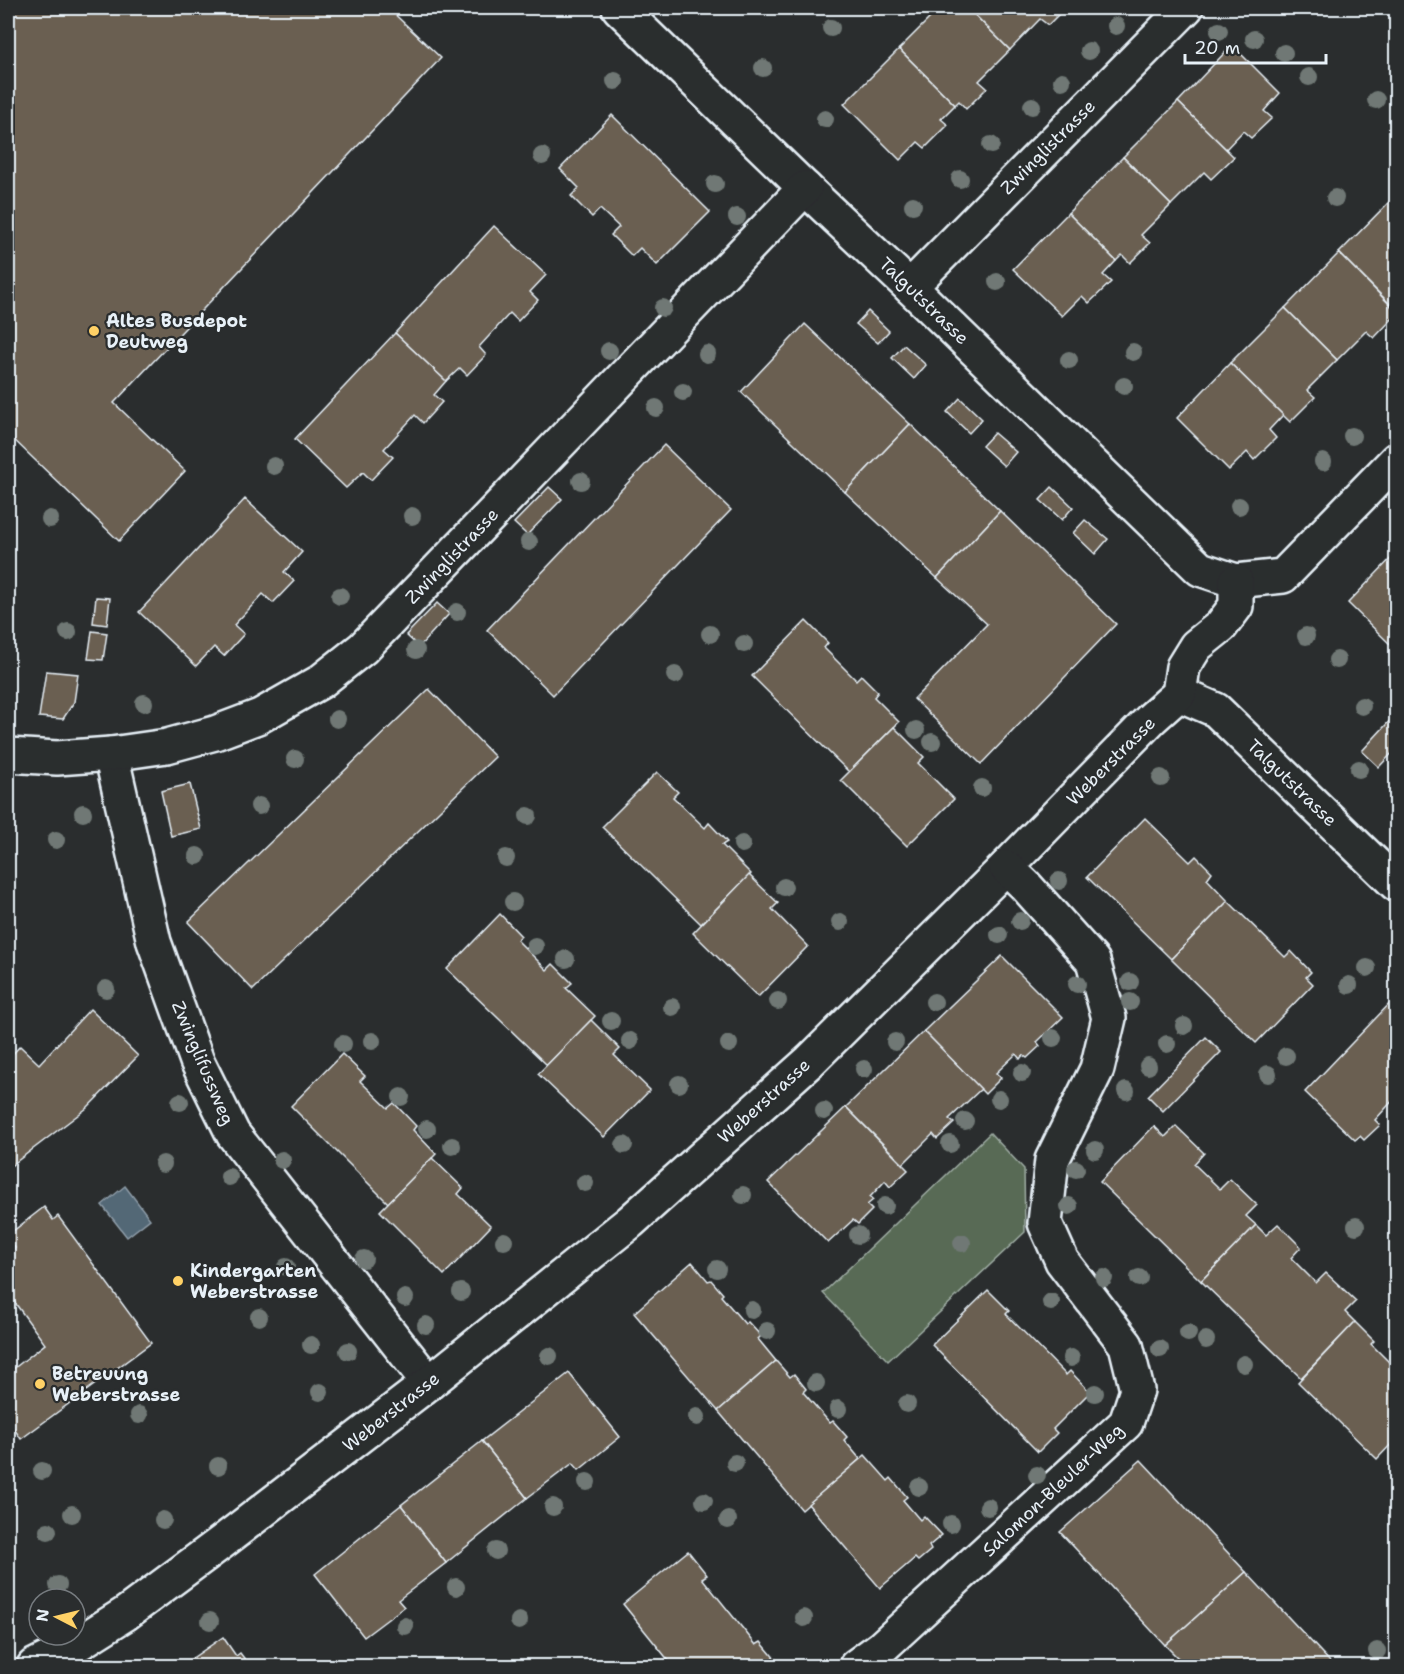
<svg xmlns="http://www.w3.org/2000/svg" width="1404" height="1674" viewBox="0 0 1404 1674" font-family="'Shantell Sans',sans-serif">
  <rect width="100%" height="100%" fill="#2a2d2e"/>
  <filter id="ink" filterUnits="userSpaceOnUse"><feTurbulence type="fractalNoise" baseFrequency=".0167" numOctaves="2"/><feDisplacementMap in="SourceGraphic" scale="12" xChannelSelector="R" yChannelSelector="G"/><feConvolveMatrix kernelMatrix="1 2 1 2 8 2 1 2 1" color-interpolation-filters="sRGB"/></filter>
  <g filter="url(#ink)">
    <path fill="#596b55" stroke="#a0aea6" stroke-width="1.5" d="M990 1133 1024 1169 1025 1232 888 1361 823 1293Z"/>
    <path fill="#536776" stroke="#8f9eaa" stroke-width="1.5" d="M125 1186 150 1219 127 1237 102 1205Z"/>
    <g fill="#6a5e51" stroke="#e8f1f8" stroke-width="1.5">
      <path d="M8 8H388L441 58 114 403 185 471 119 541 8 434Z"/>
      <path d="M940 8H968L1010 50 979 81 987 88 966 109 959 101 955 105 899 49Z"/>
      <path d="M968 8H1065L1048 25 1040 19 1010 50Z"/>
      <path d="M1232 45 1280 93 1264 111 1272 118 1251 138 1243 131 1226 149 1178 102Z"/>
      <path d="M899 49 955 105 941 119 948 125 925 148 918 142 900 160 844 104Z"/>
      <path d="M1178 102 1234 157 1211 179 1204 172 1171 205 1123 157Z"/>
      <path d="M612 115 710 212 657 265 640 248 632 256 611 235 619 227 600 209 592 217 571 196 579 188 560 169Z"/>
      <path d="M1123 157 1171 205 1141 235 1150 243 1130 263 1122 255 1116 261 1068 213Z"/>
      <path d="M1393 198 1396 202V300L1391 305 1339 253Z"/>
      <path d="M1068 213 1116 261 1103 275 1111 282 1089 303 1082 296 1062 316 1013 269Z"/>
      <path d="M494 226 546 275 530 292 538 300 518 321 510 313 479 347 486 355 467 375 460 368 446 381 395 333Z"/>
      <path d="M1339 253 1396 311V315L1374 338 1366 331 1337 360 1285 308Z"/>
      <path d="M1285 308 1337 360 1307 390 1315 397 1290 422 1230 363Z"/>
      <path d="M868 311 889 331 878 343 856 324Z"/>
      <path d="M805 324 910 424 845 492 741 392Z"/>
      <path d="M395 333 446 381 434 395 442 402 423 423 415 415 384 449 393 457 371 480 363 472 346 488 295 439Z"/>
      <path d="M904 345 926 365 914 379 892 358Z"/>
      <path d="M1230 363 1283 415 1269 430 1276 438 1254 460 1247 452 1229 470 1177 418Z"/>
      <path d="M960 398 982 419 969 433 947 412Z"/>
      <path d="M910 424 1000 511 937 578 845 492Z"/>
      <path d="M994 433 1016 452 1004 466 982 446Z"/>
      <path d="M664 445 731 510 553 695 487 630Z"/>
      <path d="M549 487 562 499 527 535 514 523Z"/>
      <path d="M1052 487 1073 507 1062 520 1040 500Z"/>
      <path d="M245 499 302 552 284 572 294 581 273 603 263 594 234 625 244 634 224 656 214 647 196 666 139 612Z"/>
      <path d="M1000 511 1116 624 981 764 914 699 987 624 937 578Z"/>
      <path d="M1085 520 1108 539 1095 554 1073 533Z"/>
      <path d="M1396 553V650L1348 603Z"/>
      <path d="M96 597 110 598 107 625 93 623Z"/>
      <path d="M437 603 449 614 419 647 406 635Z"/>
      <path d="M806 621 828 643 824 648 856 680 861 675 878 692 874 697 899 722 849 772 752 676Z"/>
      <path d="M92 631 107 633 103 660 88 659Z"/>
      <path d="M46 671 78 674 74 702 63 719 39 717Z"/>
      <path d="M429 689 495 757 253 990 188 922Z"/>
      <path d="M1396 714V749L1379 767 1362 751Z"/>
      <path d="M894 727 924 757 918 763 954 799 907 846 841 780Z"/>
      <path d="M657 772 678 792 673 797 705 828 709 823 727 842 722 845 751 874 701 924 602 827Z"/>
      <path d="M190 784 201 829 171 836 161 791Z"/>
      <path d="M1145 818 1190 862 1196 856 1212 872 1207 879 1228 901 1171 959 1087 877Z"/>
      <path d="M749 875 778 903 772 909 808 946 758 997 693 933Z"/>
      <path d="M1228 901 1285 957 1291 951 1311 972 1306 977 1313 984 1256 1043 1171 959Z"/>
      <path d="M500 914 521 936 517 940 547 970 553 964 572 983 566 988 595 1016 547 1065 447 969Z"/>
      <path d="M1002 956 1063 1017 1037 1042 1040 1046 1027 1058 1023 1055 1020 1059 1016 1054 996 1073 1001 1078 985 1094 924 1031Z"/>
      <path d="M1396 997V1097L1375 1120 1380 1125 1364 1140 1360 1136 1355 1140 1305 1092Z"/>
      <path d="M90 1009 138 1056 87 1108 8 1168V1059L20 1046 39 1064Z"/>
      <path d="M591 1020 620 1049 614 1055 650 1090 604 1137 538 1074Z"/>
      <path d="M924 1031 981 1089 949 1119 954 1123 937 1139 933 1134 903 1164 846 1107Z"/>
      <path d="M1206 1037 1221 1052 1163 1111 1148 1096Z"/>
      <path d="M342 1054 365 1076 360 1081 388 1108 394 1103 416 1126 413 1130 436 1154 388 1203 291 1106Z"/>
      <path d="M846 1107 908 1170 890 1187 885 1181 870 1197 873 1200 867 1205 872 1210 858 1224 853 1220 828 1243 768 1182Z"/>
      <path d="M1154 1126 1165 1137 1176 1126 1204 1153 1194 1164 1220 1189 1230 1179 1257 1205 1246 1216 1256 1225 1201 1281 1100 1182Z"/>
      <path d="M432 1158 463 1188 458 1194 491 1226 444 1275 380 1211Z"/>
      <path d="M44 1207 53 1220 58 1216 151 1343 21 1439 8 1420V1373L45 1344 10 1296 8 1298V1254L15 1248 8 1235Z"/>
      <path d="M1278 1224 1301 1247 1291 1258 1316 1283 1326 1273 1356 1301 1345 1312 1355 1322 1301 1378 1201 1281 1256 1225 1266 1235Z"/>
      <path d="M692 1262 708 1281 711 1280 723 1294 721 1296 745 1324 748 1322 761 1336 758 1339 776 1361 718 1411 634 1313Z"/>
      <path d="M988 1290 1009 1311 1006 1314 1066 1375 1070 1371 1090 1392 1053 1429 1057 1433 1038 1452 932 1345Z"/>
      <path d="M1355 1322 1374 1341 1371 1344 1396 1369V1439L1377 1459 1298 1382Z"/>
      <path d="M776 1361 790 1377 794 1374 806 1389 803 1392 830 1423 833 1421 847 1437 844 1440 860 1459 802 1510 718 1411Z"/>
      <path d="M569 1373 620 1437 579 1470 573 1463 527 1498 482 1441Z"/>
      <path d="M482 1441 527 1498 446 1563 401 1505Z"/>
      <path d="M865 1455 888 1481 891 1478 907 1497 903 1500 920 1520 924 1516 942 1535 929 1546 931 1550 918 1561 915 1558 880 1588 808 1504Z"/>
      <path d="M1141 1460 1246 1572 1165 1645 1060 1532Z"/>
      <path d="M401 1505 446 1563 398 1600 404 1607 364 1637 315 1574Z"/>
      <path d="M688 1551 707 1575 702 1578 756 1645 761 1642 781 1666H673L623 1604Z"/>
      <path d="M1246 1572 1334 1666H1186L1165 1645Z"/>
      <path d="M223 1637 236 1656 240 1653 250 1666H181Z"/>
    </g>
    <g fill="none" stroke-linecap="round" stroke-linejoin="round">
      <defs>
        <g id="minor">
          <path d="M619 8 805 188 910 287 1200 569 1236 581 1283 576 1396 460"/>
          <path d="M910 287 1186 8"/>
          <path d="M1179 694 1216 710 1396 884"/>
          <path d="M111 754 154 942 197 1061 233 1134 429 1383"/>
          <path d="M8 755 57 758 111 754 167 746 215 733 260 716 320 682 363 648 805 188"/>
          <path d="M34 1666 76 1645 125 1614 222 1542 429 1383 630 1222 810 1061 1006 867 1152 718 1179 694 1183 667 1196 646 1221 626 1236 606V581"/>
          <path d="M856 1666 882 1647 1126 1423 1137 1390 1126 1345 1062 1261 1045 1223 1052 1160 1097 1069 1109 1018 1093 961 1025 885 1006 867"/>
        </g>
      </defs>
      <use href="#minor" stroke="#e8f1f8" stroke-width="38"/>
      <use href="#minor" stroke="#2a2d2e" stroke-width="33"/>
    </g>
    <g fill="#6f7875">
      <circle cx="1116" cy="26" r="9"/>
      <circle cx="831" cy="28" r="9"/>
      <circle cx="1219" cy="31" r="9"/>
      <circle cx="1254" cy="39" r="9"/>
      <circle cx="1089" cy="51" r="9"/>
      <circle cx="1284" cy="53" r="9"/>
      <circle cx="763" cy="68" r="9"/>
      <circle cx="1309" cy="77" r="9"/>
      <circle cx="615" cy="81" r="9"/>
      <circle cx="1062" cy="81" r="9"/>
      <circle cx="1376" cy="100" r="9"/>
      <circle cx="1032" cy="106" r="9"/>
      <circle cx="825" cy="119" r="9"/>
      <circle cx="991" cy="145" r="9"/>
      <circle cx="542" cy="156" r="9"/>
      <circle cx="960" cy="179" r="9"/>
      <circle cx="715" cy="184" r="9"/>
      <circle cx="1335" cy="198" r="9"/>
      <circle cx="913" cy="205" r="9"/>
      <circle cx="737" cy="217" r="9"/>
      <circle cx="997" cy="282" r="9"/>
      <circle cx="663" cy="308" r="9"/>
      <circle cx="609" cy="351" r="9"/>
      <circle cx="1133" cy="352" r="9"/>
      <circle cx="707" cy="354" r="9"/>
      <circle cx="1069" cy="360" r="9"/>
      <circle cx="1124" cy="386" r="9"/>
      <circle cx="683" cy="392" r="9"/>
      <circle cx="656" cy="408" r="9"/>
      <circle cx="1352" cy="436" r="9"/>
      <circle cx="1323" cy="462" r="9"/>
      <circle cx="274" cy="466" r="9"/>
      <circle cx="581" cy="481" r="9"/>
      <circle cx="1239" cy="506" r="9"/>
      <circle cx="412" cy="516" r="9"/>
      <circle cx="50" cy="519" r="9"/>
      <circle cx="529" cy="542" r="9"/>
      <circle cx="340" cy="596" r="9"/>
      <circle cx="457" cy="612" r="9"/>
      <circle cx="68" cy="632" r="9"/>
      <circle cx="710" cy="634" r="9"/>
      <circle cx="1306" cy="636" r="9"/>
      <circle cx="744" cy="644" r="9"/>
      <circle cx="416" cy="650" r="9"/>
      <circle cx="1337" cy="660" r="9"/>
      <circle cx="675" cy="675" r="9"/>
      <circle cx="144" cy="703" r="9"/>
      <circle cx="1362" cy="706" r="9"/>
      <circle cx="337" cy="719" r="9"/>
      <circle cx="916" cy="730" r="9"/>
      <circle cx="932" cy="742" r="9"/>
      <circle cx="295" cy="759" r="9"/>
      <circle cx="1359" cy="769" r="9"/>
      <circle cx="1161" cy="778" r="9"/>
      <circle cx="982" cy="788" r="9"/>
      <circle cx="259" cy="806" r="9"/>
      <circle cx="83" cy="813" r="9"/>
      <circle cx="528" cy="816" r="9"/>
      <circle cx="56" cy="840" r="9"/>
      <circle cx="742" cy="844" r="9"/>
      <circle cx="197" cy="856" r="9"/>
      <circle cx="506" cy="858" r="9"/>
      <circle cx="1059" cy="881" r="9"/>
      <circle cx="784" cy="887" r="9"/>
      <circle cx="513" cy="902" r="9"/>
      <circle cx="1020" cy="921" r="9"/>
      <circle cx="840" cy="922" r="9"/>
      <circle cx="999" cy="935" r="9"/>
      <circle cx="535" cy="946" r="9"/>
      <circle cx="566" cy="959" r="9"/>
      <circle cx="1367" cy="968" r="9"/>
      <circle cx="1130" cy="982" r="9"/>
      <circle cx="1077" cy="984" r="9"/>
      <circle cx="1349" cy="985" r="9"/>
      <circle cx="106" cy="989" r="9"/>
      <circle cx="778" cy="1001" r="9"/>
      <circle cx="934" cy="1002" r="9"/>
      <circle cx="1130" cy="1002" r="9"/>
      <circle cx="672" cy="1007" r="9"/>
      <circle cx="611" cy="1021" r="9"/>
      <circle cx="1184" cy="1026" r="9"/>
      <circle cx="1053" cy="1038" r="9"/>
      <circle cx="372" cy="1041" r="9"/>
      <circle cx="630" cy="1041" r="9"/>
      <circle cx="895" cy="1042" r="9"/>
      <circle cx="343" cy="1044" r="9"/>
      <circle cx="729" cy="1044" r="9"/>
      <circle cx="1167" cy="1044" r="9"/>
      <circle cx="1286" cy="1056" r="9"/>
      <circle cx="1148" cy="1066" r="9"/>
      <circle cx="864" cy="1069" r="9"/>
      <circle cx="1022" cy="1073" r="9"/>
      <circle cx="1268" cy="1074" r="9"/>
      <circle cx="679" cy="1084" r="9"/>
      <circle cx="1126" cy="1091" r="9"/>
      <circle cx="401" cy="1097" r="9"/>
      <circle cx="999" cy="1099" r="9"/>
      <circle cx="180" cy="1102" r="9"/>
      <circle cx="824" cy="1111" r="9"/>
      <circle cx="965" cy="1121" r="9"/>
      <circle cx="427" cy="1129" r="9"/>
      <circle cx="950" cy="1144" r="9"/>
      <circle cx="624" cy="1145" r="9"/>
      <circle cx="452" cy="1146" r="9"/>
      <circle cx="1095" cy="1150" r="9"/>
      <circle cx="282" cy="1160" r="9"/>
      <circle cx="163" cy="1164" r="9"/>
      <circle cx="1076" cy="1169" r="9"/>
      <circle cx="229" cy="1177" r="9"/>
      <circle cx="585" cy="1183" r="9"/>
      <circle cx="743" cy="1195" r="9"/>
      <circle cx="885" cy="1206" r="9"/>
      <circle cx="1069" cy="1206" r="9"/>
      <circle cx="1356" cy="1226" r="9"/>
      <circle cx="858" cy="1235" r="9"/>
      <circle cx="504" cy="1241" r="9"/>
      <circle cx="962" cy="1243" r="9"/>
      <circle cx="364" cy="1259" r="9"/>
      <circle cx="286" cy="1267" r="9"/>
      <circle cx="717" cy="1269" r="9"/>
      <circle cx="1104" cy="1278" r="9"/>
      <circle cx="1139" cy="1278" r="9"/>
      <circle cx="461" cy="1292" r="9"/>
      <circle cx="405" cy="1298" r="9"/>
      <circle cx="1051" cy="1302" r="9"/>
      <circle cx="752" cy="1310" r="9"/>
      <circle cx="259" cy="1317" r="9"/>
      <circle cx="426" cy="1325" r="9"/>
      <circle cx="767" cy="1331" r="9"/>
      <circle cx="1188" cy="1333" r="9"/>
      <circle cx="1206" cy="1340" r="9"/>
      <circle cx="311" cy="1345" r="9"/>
      <circle cx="1160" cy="1349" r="9"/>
      <circle cx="348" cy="1351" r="9"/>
      <circle cx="549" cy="1356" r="9"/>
      <circle cx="1071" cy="1358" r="9"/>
      <circle cx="1244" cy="1364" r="9"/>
      <circle cx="816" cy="1383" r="9"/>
      <circle cx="320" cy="1392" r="9"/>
      <circle cx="1095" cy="1393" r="9"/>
      <circle cx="907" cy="1404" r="9"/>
      <circle cx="838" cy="1409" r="9"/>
      <circle cx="139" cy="1415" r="9"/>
      <circle cx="697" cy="1417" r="9"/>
      <circle cx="735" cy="1463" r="9"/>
      <circle cx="218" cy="1466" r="9"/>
      <circle cx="42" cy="1471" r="9"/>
      <circle cx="1037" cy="1475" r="9"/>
      <circle cx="587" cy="1482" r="9"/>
      <circle cx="919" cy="1487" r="9"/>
      <circle cx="704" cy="1501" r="9"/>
      <circle cx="553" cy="1507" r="9"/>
      <circle cx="988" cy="1507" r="9"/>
      <circle cx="72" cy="1514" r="9"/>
      <circle cx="163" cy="1520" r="9"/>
      <circle cx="728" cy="1520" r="9"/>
      <circle cx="951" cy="1524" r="9"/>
      <circle cx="48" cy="1531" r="9"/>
      <circle cx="496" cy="1551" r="9"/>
      <circle cx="58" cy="1585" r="9"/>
      <circle cx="456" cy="1587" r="9"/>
      <circle cx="804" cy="1618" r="9"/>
      <circle cx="210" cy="1621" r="9"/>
      <circle cx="519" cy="1621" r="9"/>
      <circle cx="405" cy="1626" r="9"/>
      <circle cx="1377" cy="1651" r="9"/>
    </g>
  </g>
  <g fill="#ffd166" stroke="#2a2d2e" stroke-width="2">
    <circle cx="94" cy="331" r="6"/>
    <circle cx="178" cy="1281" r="6"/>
    <circle cx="40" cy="1384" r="6"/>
  </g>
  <g text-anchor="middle" stroke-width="4.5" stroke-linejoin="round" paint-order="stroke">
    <g font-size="18" fill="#e8f1f8" stroke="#2a2d2e">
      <text transform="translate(1048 147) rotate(-45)" y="6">Zwinglistrasse</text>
      <text transform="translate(924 301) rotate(44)" y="6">Talgutstrasse</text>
      <text transform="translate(452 556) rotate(-46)" y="6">Zwinglistrasse</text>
      <text transform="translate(1111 761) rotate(-45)" y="6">Weberstrasse</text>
      <text transform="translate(1292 783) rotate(44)" y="6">Talgutstrasse</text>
      <text transform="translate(203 1063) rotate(67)" y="6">Zwinglifussweg</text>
      <text transform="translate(764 1101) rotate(-42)" y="6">Weberstrasse</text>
      <text transform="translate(391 1412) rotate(-38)" y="6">Weberstrasse</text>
      <text transform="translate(1053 1490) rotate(-43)" y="6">Salomon-Bleuler-Weg</text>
    </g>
    <g font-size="18" font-weight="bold" fill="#e8f1f8" stroke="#2a2d2e" text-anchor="start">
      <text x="106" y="327">Altes Busdepot<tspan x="106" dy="21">Deutweg</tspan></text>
      <text x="190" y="1277">Kindergarten<tspan x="190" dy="21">Weberstrasse</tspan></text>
      <text x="52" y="1380">Betreuung<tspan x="52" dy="21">Weberstrasse</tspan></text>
    </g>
  </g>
  <rect width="1404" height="1674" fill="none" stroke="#2a2d2e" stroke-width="30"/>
  <rect x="15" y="15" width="1374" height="1644" fill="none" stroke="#e8f1f8" stroke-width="2" filter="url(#ink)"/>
  <g transform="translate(57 1617) rotate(277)"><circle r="28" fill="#2a2d2e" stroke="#767b7f" stroke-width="1.5"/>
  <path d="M0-4.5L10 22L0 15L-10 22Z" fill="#ffd166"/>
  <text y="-9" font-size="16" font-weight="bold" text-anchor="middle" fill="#e8f1f8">N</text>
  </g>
  <path d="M1185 54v9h141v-9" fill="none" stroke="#e8f1f8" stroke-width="3"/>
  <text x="1194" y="54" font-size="18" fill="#e8f1f8" stroke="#2a2d2e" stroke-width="4.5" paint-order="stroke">20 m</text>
</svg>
